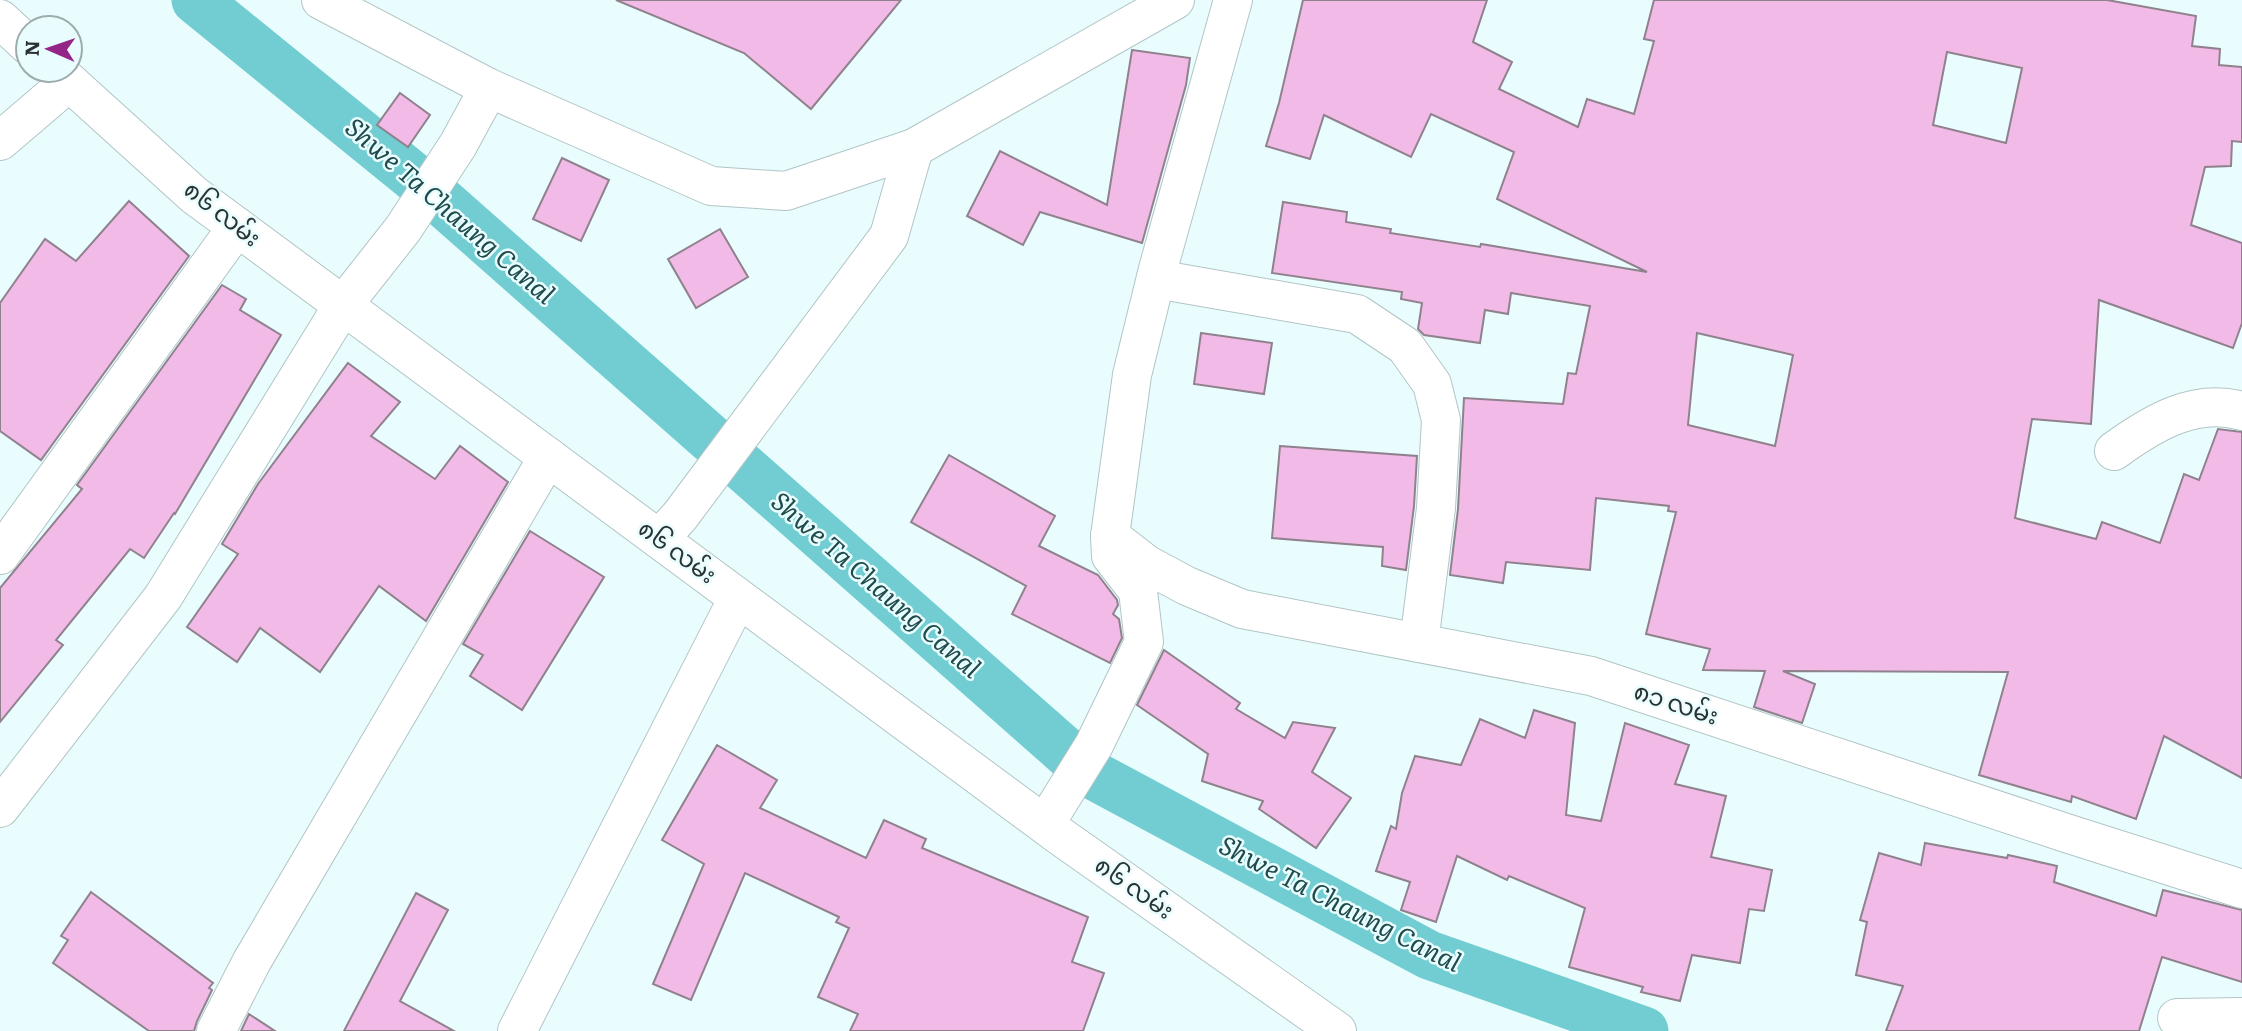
<svg xmlns="http://www.w3.org/2000/svg" width="2242" height="1031" viewBox="0 0 2242 1031" font-family="Literata,'Noto Sans Myanmar',serif">
  <rect width="100%" height="100%" fill="#e9fdfe"/>
  <g fill="none" stroke-linecap="round" stroke-linejoin="round">
    <path stroke="#72cdd2" stroke-width="49" d="M196 0 415 178 1091 774 1429 955 1644 1031"/>
  </g>
  <g fill="#f2bae7" stroke="#8f828c" stroke-width="2" fill-rule="evenodd">
    <path d="M616 0H901L811 109 744 53Z"/>
    <path d="M1303 0H1487L1473 42 1512 62 1499 89 1578 127 1587 99 1634 114 1654 41 1644 39 1654 0H2107L2196 16 2192 46 2220 49 2219 65 2242 67V142L2232 141 2231 166 2205 167 2191 225 2242 243V323L2233 348 2099 300 2091 424 2032 419 2015 518 2096 539 2102 522 2160 543 2184 474 2199 480 2218 429 2242 432V778L2164 736 2136 819 2072 796 2071 802 1979 775 2008 672 1783 671 1815 684 1802 723 1754 707 1765 671 1703 670 1710 649 1646 634 1676 512 1668 511 1669 506 1596 498 1590 570 1506 562 1503 583 1450 575 1458 509 1464 398 1563 404 1568 373 1576 374 1590 306 1511 293 1508 314 1485 310 1480 343 1424 335 1418 329 1422 303 1401 299 1402 292 1272 273 1283 202 1347 212 1346 222 1391 229 1390 233 1480 247 1481 244 1647 272 1497 199 1514 152 1431 114 1411 157 1324 115 1310 159 1266 146 1279 103ZM1947 52 2022 68 2006 143 1933 125ZM1697 333 1793 355 1775 446 1688 425Z"/>
    <path d="M1132 50 1190 58 1186 85 1142 243 1040 212 1023 245 967 216 1000 151 1107 205Z"/>
    <path d="M400 93 430 115 408 147 377 125Z"/>
    <path d="M562 158 609 180 581 241 533 219Z"/>
    <path d="M129 201 189 256 41 460 0 431V303L45 239 76 261Z"/>
    <path d="M720 229 748 277 696 308 668 259Z"/>
    <path d="M222 285 246 299 240 310 281 335 175 514 174 513 144 558 130 549 56 640 63 645 0 722V588L82 489 77 485Z"/>
    <path d="M1201 333 1272 343 1264 394 1194 384Z"/>
    <path d="M348 363 400 402 371 436 435 479 460 446 508 482 426 621 379 586 320 672 260 628 237 662 187 627 238 554 222 544 258 484Z"/>
    <path d="M1280 446 1417 456 1414 506 1406 570 1382 566 1383 547 1272 538Z"/>
    <path d="M949 455 1055 516 1039 546 1098 575 1117 600 1118 605 1113 614 1119 619 1122 638 1110 663 1012 614 1026 586 911 522Z"/>
    <path d="M530 531 604 577 522 710 470 676 483 655 463 644Z"/>
    <path d="M1164 650 1240 703 1236 709 1285 738 1293 722 1335 728 1312 772 1351 798 1316 848 1259 809 1263 801 1202 781 1208 754 1137 705Z"/>
    <path d="M1534 710 1575 723 1566 815 1601 821 1625 723 1689 745 1675 784 1726 796 1711 857 1772 870 1764 911 1749 909 1740 963 1692 955 1680 1001 1641 992 1643 987 1569 967 1585 908 1509 876 1507 880 1457 856 1436 922 1401 910 1410 882 1376 871 1391 826 1396 829 1402 793 1415 756 1461 765 1480 719 1525 738Z"/>
    <path d="M717 745 777 780 760 808 866 858 884 820 926 839 922 848 1088 917 1072 962 1104 973 1083 1031H850L858 1014 818 997 849 928 836 922 839 917 745 873 691 1000 653 984 704 864 662 840Z"/>
    <path d="M1925 843 2007 858 2008 855 2057 866 2054 882 2156 916 2163 890 2242 910V982L2162 957 2139 1031H1886L1903 986 1856 975 1867 922 1860 920 1879 853 1921 865Z"/>
    <path d="M91 892 213 983 209 988 212 990 197 1021 194 1031H149L53 963 68 940 61 936Z"/>
    <path d="M416 893 448 910 400 1001 454 1031H344Z"/>
    <path d="M249 1014 275 1031H241Z"/>
  </g>
  <g fill="none" stroke-linecap="round" stroke-linejoin="round">
    <defs>
      <g id="minor">
        <path d="M321 0 489 88 711 186 786 191 914 148 1175 0"/>
        <path d="M0 19 28 45"/>
        <path d="M56 70 194 195 1060 836 1337 1031"/>
        <path d="M0 141 69 82"/>
        <path d="M1156 279 1357 314 1405 346 1432 384 1441 420 1436 508 1419 643"/>
        <path d="M2114 451C2151 424 2195 397 2242 411"/>
        <path d="M1110 536 1146 564 1187 586 1242 609 1591 676 2066 833 2242 889"/>
        <path d="M659 539 680 516 889 236 914 148"/>
        <path d="M0 555 237 227"/>
        <path d="M0 808 163 597 343 305 403 229 458 145 489 88"/>
        <path d="M1045 824 1094 745 1144 642 1138 591 1111 556 1110 536 1132 375 1158 269 1233 0"/>
        <path d="M2177 1018 2242 1017"/>
        <path d="M216 1031 252 961 548 457"/>
        <path d="M517 1031 738 598"/>
      </g>
    </defs>
    <use href="#minor" stroke="#b2c5c6" stroke-width="40"/>
    <use href="#minor" stroke="#fff" stroke-width="38"/>
  </g>
  <g text-anchor="middle" stroke-width="5" stroke-linejoin="round" paint-order="stroke">
    <g font-size="24" fill="#2b3233" stroke="#e9fdfe">
      <text transform="translate(222 214) rotate(38)" y="8">၈၆ လမ်း</text>
      <text transform="translate(677 552) rotate(36)" y="8">၈၆ လမ်း</text>
      <text transform="translate(1676 704) rotate(18)" y="8">၈၁ လမ်း</text>
      <text transform="translate(1134 888) rotate(35)" y="8">၈၆ လမ်း</text>
    </g>
    <g font-size="26" font-style="italic" fill="#204b4d" stroke="#e9fdfe">
      <text transform="translate(450 211) rotate(41)" y="9">Shwe Ta Chaung Canal</text>
      <text transform="translate(876 585) rotate(41)" y="9">Shwe Ta Chaung Canal</text>
      <text transform="translate(1340 904) rotate(27)" y="9">Shwe Ta Chaung Canal</text>
    </g>
  </g>
  <g transform="translate(49 49) rotate(272)"><circle r="33" fill="#e9fdfe" stroke="#9dacad" stroke-width="2"/>
  <path d="M0-5L12 26L0 18L-12 26Z" fill="#932687"/>
  <text y="-10" font-size="19" font-weight="bold" text-anchor="middle" fill="#2b3233">N</text>
  </g>
</svg>
